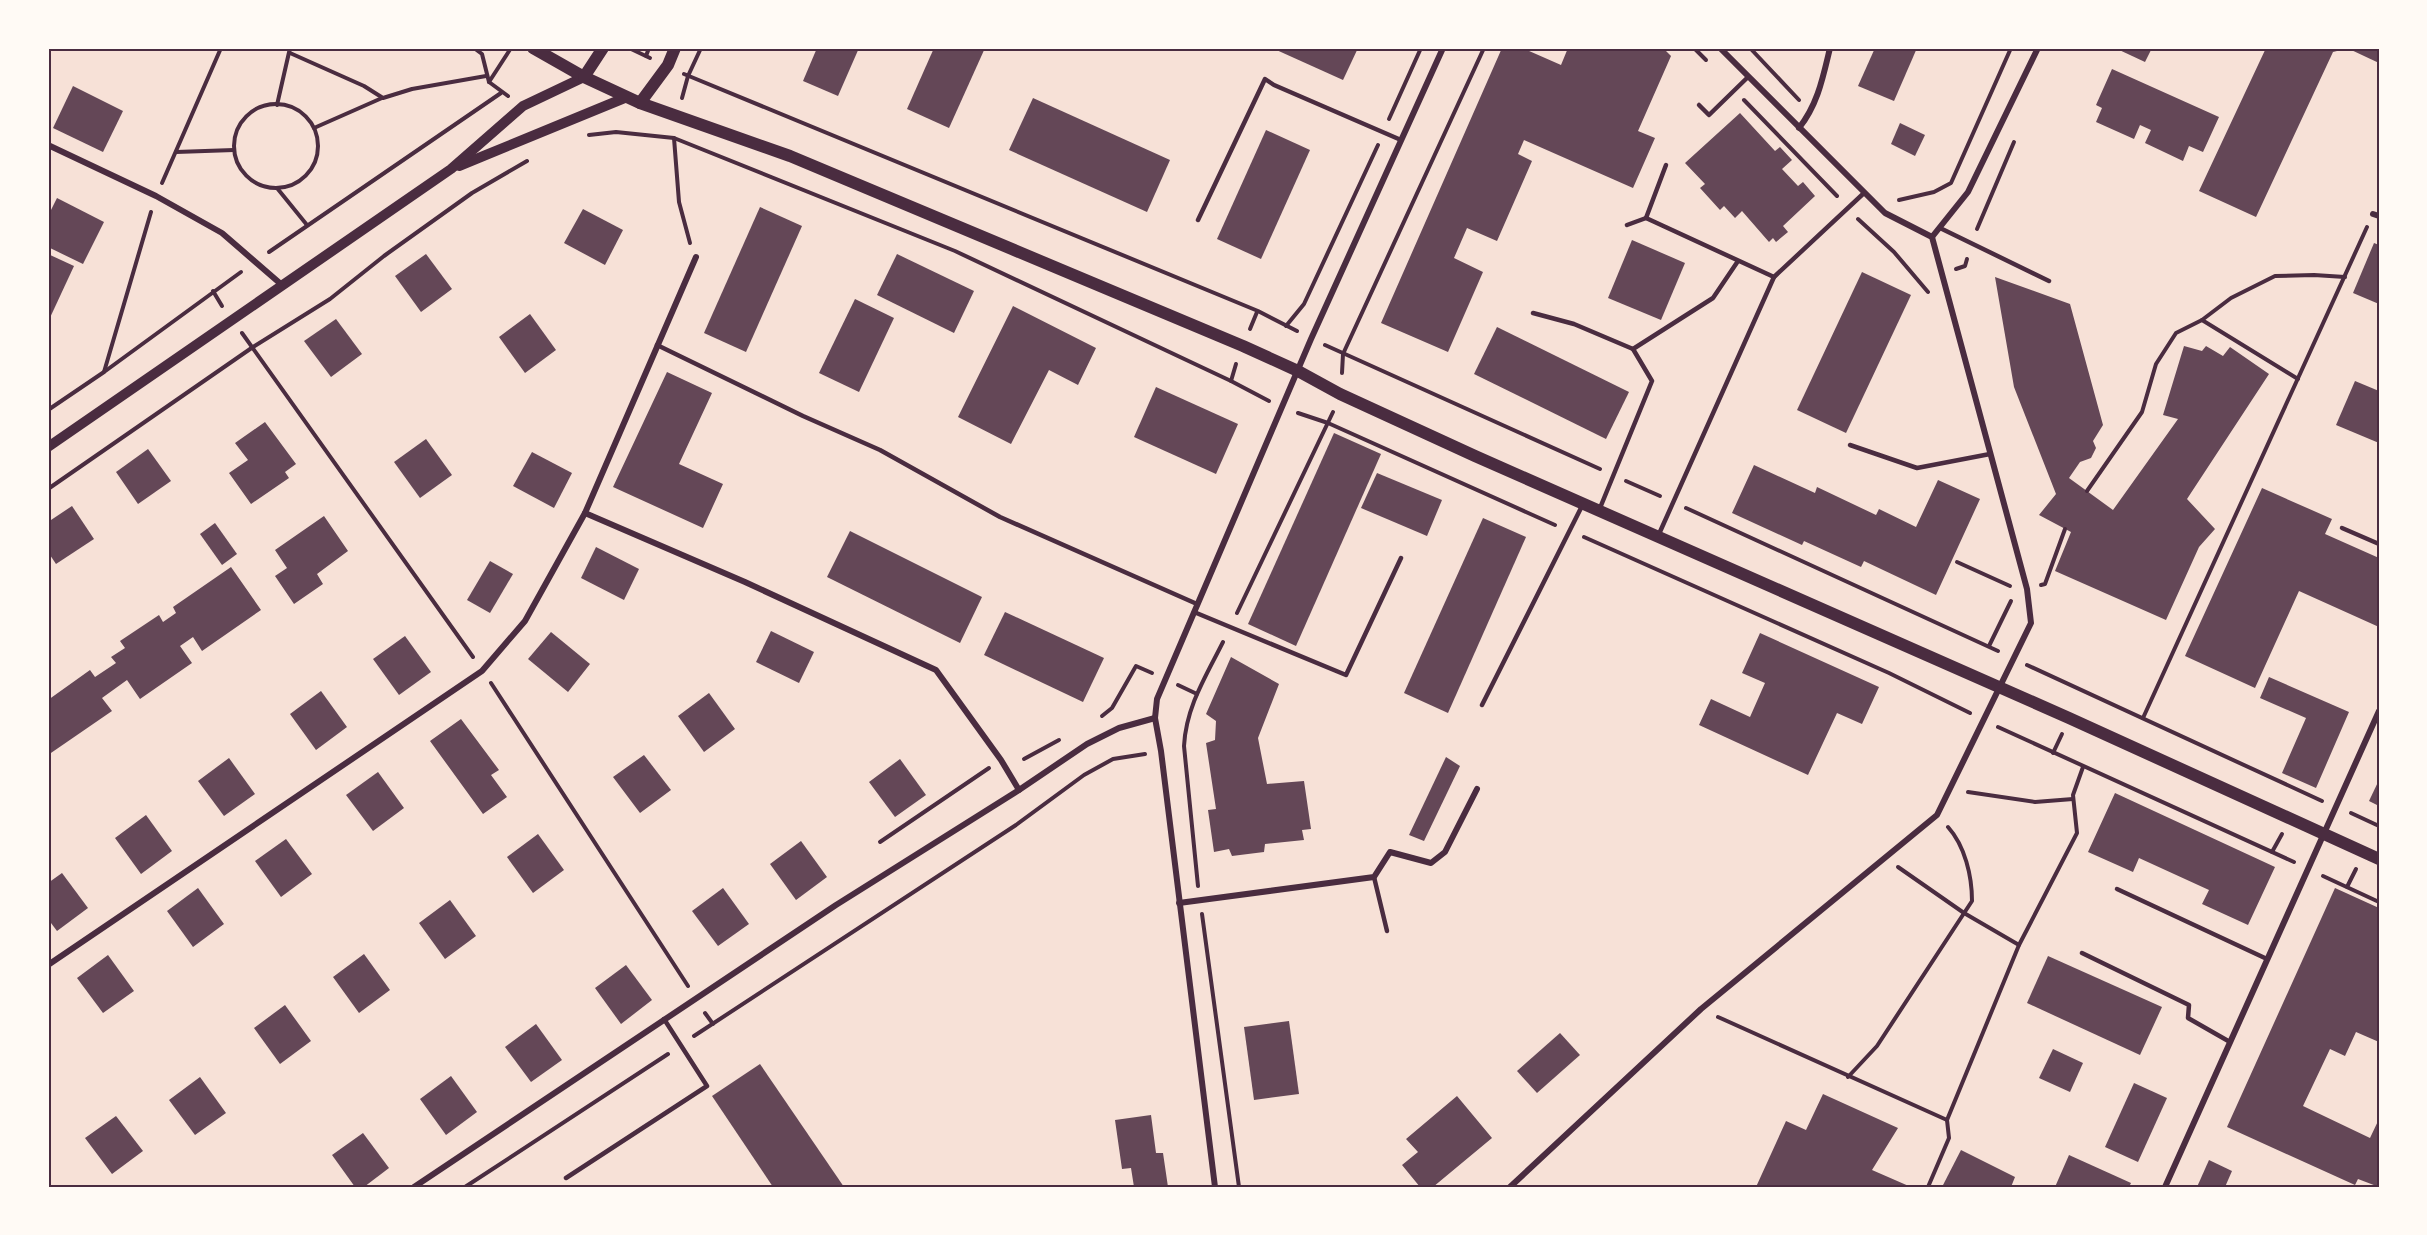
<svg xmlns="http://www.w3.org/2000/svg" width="2427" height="1235" viewBox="0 0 2427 1235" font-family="'Fira Sans',sans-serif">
  <rect width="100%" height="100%" fill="#f7e1d7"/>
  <g fill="#644757">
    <path d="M817 48H859L838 96 803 81Z"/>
    <path d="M934 48H985L949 128 907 109Z"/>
    <path d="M1272 48H1358L1343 80Z"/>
    <path d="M1502 48H1522L1561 65 1568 48H1663L1671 56 1638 131 1655 138 1633 188 1524 140 1518 154 1532 161 1497 241 1467 228 1454 258 1483 272 1448 352 1381 323Z"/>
    <path d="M1875 48H1917L1894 101 1858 86Z"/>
    <path d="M2115 48H2152L2145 62Z"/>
    <path d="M2266 48 2345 49 2333 52 2256 217 2199 191Z"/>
    <path d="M2347 48H2379V63Z"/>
    <path d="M2112 69 2219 117 2203 152 2189 146 2183 161 2145 143 2151 130 2140 125 2134 139 2096 122 2102 108 2096 105Z"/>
    <path d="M73 86 123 111 103 152 53 128Z"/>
    <path d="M1033 98 1170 160 1147 212 1009 150Z"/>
    <path d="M1740 113 1775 151 1780 147 1792 160 1782 169 1798 186 1803 182 1815 196 1783 226 1788 232 1776 242 1773 238 1769 242 1742 211 1735 218 1724 206 1720 210 1700 188 1705 184 1685 163Z"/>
    <path d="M1900 123 1925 135 1915 156 1891 144Z"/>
    <path d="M1266 130 1310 150 1261 259 1217 239Z"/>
    <path d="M57 198 104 222 83 264 48 247V216Z"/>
    <path d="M760 207 802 226 746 352 704 333Z"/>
    <path d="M583 209 623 230 605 265 564 243Z"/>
    <path d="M1632 240 1685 263 1661 320 1608 298Z"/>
    <path d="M2374 243 2379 245V304L2353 293Z"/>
    <path d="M48 254 74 266 48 322Z"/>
    <path d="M426 254 452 289 421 312 395 276Z"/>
    <path d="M897 254 974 291 954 333 877 295Z"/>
    <path d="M1862 272 1911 295 1846 433 1797 410Z"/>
    <path d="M1995 277 2070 304 2103 425 2093 441 2096 448 2091 458 2080 462 2069 478 2113 510 2178 419 2163 415 2184 346 2202 351 2206 346 2223 356 2230 347 2269 374 2187 499 2215 529 2199 547 2166 620 2055 571 2071 532 2039 515 2056 494 2014 387Z"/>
    <path d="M855 299 894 318 859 392 819 373Z"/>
    <path d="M1013 306 1096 348 1078 385 1049 370 1011 444 958 417Z"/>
    <path d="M530 314 556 350 525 373 499 337Z"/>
    <path d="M336 319 362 354 331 377 304 341Z"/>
    <path d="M1497 327 1629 392 1606 439 1474 374Z"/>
    <path d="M667 372 712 393 679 464 723 484 703 528 613 487Z"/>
    <path d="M2355 381 2379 391V443L2336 425Z"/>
    <path d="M1156 387 1238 424 1216 474 1134 437Z"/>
    <path d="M265 422 296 464 285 472 289 478 251 504 229 473 248 460 235 443Z"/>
    <path d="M1334 433 1381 454 1296 646 1248 624Z"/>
    <path d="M426 439 452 475 420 498 394 462Z"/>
    <path d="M148 449 171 481 138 504 116 472Z"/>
    <path d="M532 452 572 473 554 508 513 486Z"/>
    <path d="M1754 465 1815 493 1817 487 1876 515 1879 509 1916 527 1938 480 1980 499 1936 595 1864 561 1861 567 1804 541 1802 545 1732 513Z"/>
    <path d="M1377 473 1442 500 1427 536 1361 508Z"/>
    <path d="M2262 488 2332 519 2325 534 2379 558V627L2299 591 2255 688 2185 656Z"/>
    <path d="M72 506 94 539 56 564 48 552V522Z"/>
    <path d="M324 516 348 551 317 574 323 584 294 604 275 576 287 568 275 550Z"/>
    <path d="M1483 518 1526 537 1448 713 1404 693Z"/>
    <path d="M215 523 237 554 222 565 200 534Z"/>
    <path d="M850 531 982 597 960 643 827 577Z"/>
    <path d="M596 547 639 569 624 600 581 578Z"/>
    <path d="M490 561 513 574 490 613 467 600Z"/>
    <path d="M231 567 261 610 202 651 193 637 180 646 192 663 140 699 127 680 102 698 112 711 48 755V700L90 670 95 677 116 663 111 657 125 648 120 641 159 615 163 622 176 613 173 607Z"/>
    <path d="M1005 612 1104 658 1083 702 984 655Z"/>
    <path d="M771 631 814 652 799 683 756 662Z"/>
    <path d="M551 632 590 664 568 692 528 659Z"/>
    <path d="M1760 633 1879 687 1862 724 1837 713 1808 775 1699 725 1711 699 1750 717 1765 683 1742 673Z"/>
    <path d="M405 636 431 672 399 695 373 659Z"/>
    <path d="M1231 657 1279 684 1258 738 1267 784 1304 781 1311 829 1302 830 1304 840 1265 844 1264 852 1232 856 1229 849 1214 852 1208 810 1216 809 1206 743 1215 740 1216 721 1206 714Z"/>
    <path d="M2269 677 2349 712 2316 788 2282 773 2306 718 2260 698Z"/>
    <path d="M321 691 347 727 316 750 290 714Z"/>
    <path d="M709 693 735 729 704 752 678 716Z"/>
    <path d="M461 719 499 770 491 775 507 797 483 814 430 741Z"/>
    <path d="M644 755 671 790 640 813 613 777Z"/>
    <path d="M1446 757 1460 766 1424 841 1409 835Z"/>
    <path d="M229 758 255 794 224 816 198 781Z"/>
    <path d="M900 759 926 795 895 817 869 782Z"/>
    <path d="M378 772 404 808 373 831 346 795Z"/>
    <path d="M2379 780V806L2369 801Z"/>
    <path d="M2115 793 2275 867 2248 925 2202 904 2209 890 2139 858 2133 872 2088 852Z"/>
    <path d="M146 815 172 851 141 874 115 838Z"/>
    <path d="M538 834 564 870 533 893 507 857Z"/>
    <path d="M286 839 312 874 281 897 255 861Z"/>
    <path d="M801 841 827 877 796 900 770 864Z"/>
    <path d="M62 873 88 908 57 931 48 919V883Z"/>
    <path d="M198 888 224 924 193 947 167 911Z"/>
    <path d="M723 888 749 924 718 946 692 911Z"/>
    <path d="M2335 888 2379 908V1042L2356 1032 2345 1056 2330 1049 2303 1106 2370 1138 2379 1119V1187L2358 1179 2355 1185 2227 1127Z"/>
    <path d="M450 900 476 936 445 959 419 923Z"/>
    <path d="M364 954 390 990 359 1013 333 977Z"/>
    <path d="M108 955 134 991 103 1013 77 978Z"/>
    <path d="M2048 956 2162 1007 2140 1055 2027 1003Z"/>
    <path d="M626 965 652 1000 621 1024 595 988Z"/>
    <path d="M285 1005 311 1041 280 1064 254 1028Z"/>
    <path d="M1289 1021 1299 1094 1254 1100 1244 1027Z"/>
    <path d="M536 1024 562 1060 531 1082 505 1047Z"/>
    <path d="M1560 1033 1580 1055 1537 1093 1517 1071Z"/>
    <path d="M2053 1049 2083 1063 2070 1092 2039 1078Z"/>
    <path d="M760 1064 844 1187H773L712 1096Z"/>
    <path d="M451 1076 477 1112 446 1135 420 1099Z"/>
    <path d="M200 1077 226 1113 195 1135 169 1100Z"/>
    <path d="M2134 1083 2167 1098 2138 1162 2105 1147Z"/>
    <path d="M1823 1094 1898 1128 1872 1170 1911 1187H1756L1786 1121 1806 1130Z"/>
    <path d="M1457 1096 1492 1138 1433 1187H1420L1402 1165 1418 1152 1406 1139Z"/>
    <path d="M1151 1115 1156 1153H1163L1168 1187H1134L1131 1168 1122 1169 1115 1120Z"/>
    <path d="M116 1116 143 1151 112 1174 85 1138Z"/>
    <path d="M363 1133 389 1168 364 1187H355L332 1155Z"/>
    <path d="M1961 1150 2015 1177 2011 1187H1942Z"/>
    <path d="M2069 1155 2131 1183 2129 1187H2055Z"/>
    <path d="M2209 1160 2232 1171 2225 1187H2197Z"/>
  </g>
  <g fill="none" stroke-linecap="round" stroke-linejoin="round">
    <g stroke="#4a2c40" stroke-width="4">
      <path d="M474 48 482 54 489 82 508 96"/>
      <path d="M629 48 650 58"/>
      <path d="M1694 48 1706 60"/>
      <path d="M1750 48 1799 100"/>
      <path d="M290 53 364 86 383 98 412 89 486 76"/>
      <path d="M646 56 649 48"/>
      <path d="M684 74 1258 311 1297 331"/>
      <path d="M489 82 511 48"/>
      <path d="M682 98 688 76 701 48"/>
      <path d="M1744 100 1837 196"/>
      <circle cx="276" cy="146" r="42"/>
      <path d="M277 105 290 48"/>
      <path d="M1389 119 1421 48"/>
      <path d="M314 128 382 98"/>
      <path d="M589 135 616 132 674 138 955 251 1231 381 1269 401"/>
      <path d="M674 138 679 202 690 243"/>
      <path d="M176 152 234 150"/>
      <path d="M162 183 221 48"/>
      <path d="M277 188 307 225"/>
      <path d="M1899 200 1934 192 1951 183 2011 48"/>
      <path d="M1858 219 1894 252 1928 292"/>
      <path d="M1977 229 2014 142"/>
      <path d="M269 252 501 93"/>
      <path d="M1956 269 1965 266 1967 259"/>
      <path d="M213 291 222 306"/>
      <path d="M2202 320 2298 379"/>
      <path d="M1286 326 1304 304 1378 145"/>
      <path d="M1250 329 1257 312"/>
      <path d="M242 333 473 657"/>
      <path d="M1325 345 1600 469"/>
      <path d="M104 372 151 212"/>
      <path d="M1342 373 1343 354 1484 48"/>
      <path d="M1231 381 1236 364"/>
      <path d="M48 410 104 372 241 272"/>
      <path d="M1298 413 1328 423 1555 525"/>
      <path d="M1626 481 1660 496"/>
      <path d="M48 489 253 347 330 299 384 256 472 193 527 161"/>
      <path d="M2087 491 2142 412 2156 364 2176 333 2202 320 2231 298 2275 276 2314 275 2345 277"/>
      <path d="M1686 508 1998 651"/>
      <path d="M1584 537 1889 673 1970 713"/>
      <path d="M1957 562 2010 586"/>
      <path d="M2041 585 2045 584 2065 529"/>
      <path d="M1237 613 1333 412"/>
      <path d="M1989 646 2011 601"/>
      <path d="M2027 665 2322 801"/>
      <path d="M491 683 688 986"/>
      <path d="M1178 685 1197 694"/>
      <path d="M1102 716 1112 708 1136 666 1152 673"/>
      <path d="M2143 718 2367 227"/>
      <path d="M1998 727 2294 862"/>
      <path d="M2053 753 2062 734"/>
      <path d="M1024 759 1059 740"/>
      <path d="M1968 792 2035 802 2073 799"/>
      <path d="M2351 813 2379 826"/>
      <path d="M880 842 989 768"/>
      <path d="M2272 852 2282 834"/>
      <path d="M1898 867 1964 913 2019 945"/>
      <path d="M2323 876 2379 902"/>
      <path d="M1198 886 1184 746C1186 707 1206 676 1223 642"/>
      <path d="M2347 887 2356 869"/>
      <path d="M1202 914 1239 1187"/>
      <path d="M705 1013 713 1024"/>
      <path d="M1718 1017 1947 1120"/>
      <path d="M694 1036 1016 825 1084 775 1113 759 1145 754"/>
      <path d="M1848 1077 1877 1046 1972 901C1972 876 1965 846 1948 827"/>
      <path d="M465 1187 668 1054"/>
      <path d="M1928 1187 1949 1138 1947 1120 2019 945 2077 833 2073 795 2083 767"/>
    </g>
    <g stroke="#4a2c40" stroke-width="4.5">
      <path d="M1699 105 1709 115 1748 77"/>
      <path d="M1646 218 1666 165"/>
      <path d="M1198 220 1265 79 1274 85 1401 140"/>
      <path d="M1627 225 1646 218 1774 277"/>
      <path d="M1940 228 2049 281"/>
      <path d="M1533 313 1574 324 1633 349 1652 381 1600 508"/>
      <path d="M657 345 803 416 880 450 1000 517 1197 604"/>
      <path d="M1633 349 1713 298 1738 261"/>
      <path d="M1850 445 1917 468 1990 454"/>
      <path d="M2342 528 2379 544"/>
      <path d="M1659 534 1774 277 1864 193"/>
      <path d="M1194 612 1346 675 1401 558"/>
      <path d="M1482 705 1583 504"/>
      <path d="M1374 877 1387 931"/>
      <path d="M2117 889 2267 959"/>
      <path d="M2082 953 2189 1005 2188 1018 2230 1042"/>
      <path d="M566 1178 707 1086 664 1019"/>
    </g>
    <g stroke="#4a2c40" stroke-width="6">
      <path d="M1799 128C1818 104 1823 77 1830 48"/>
      <path d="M48 145 156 196 222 233 282 285"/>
      <path d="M2373 214 2379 216"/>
      <path d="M1932 237 1968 192 2038 48"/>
      <path d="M585 513 745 582 936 670 1001 760 1019 790"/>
      <path d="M1179 903 1374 877 1390 852 1431 863 1445 852 1477 789"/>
      <path d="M48 965 482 671 525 621 585 513 696 257"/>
      <path d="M414 1187 836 905 1019 790 1087 744 1119 728 1155 718"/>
      <path d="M1215 1187 1161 751 1155 718 1157 699 1311 339 1443 48"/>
      <path d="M1510 1187 1701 1009 1937 815 2031 623 2027 589 1932 237 1885 213 1720 48"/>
      <path d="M2165 1187 2379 711"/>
    </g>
    <g stroke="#4a2c40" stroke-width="10">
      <path d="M459 166 627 97"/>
      <path d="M48 447 451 169 523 106 584 77"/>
    </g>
    <g stroke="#4a2c40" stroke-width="12">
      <path d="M533 48 584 77 640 103 790 156 1243 346 1298 371 1340 394 1475 456 2069 718 2379 859"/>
      <path d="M584 77 603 48"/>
      <path d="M640 103 668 65 675 48"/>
    </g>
  </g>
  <rect width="2427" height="1235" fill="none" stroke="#fffaf5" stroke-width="99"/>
  <rect x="50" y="50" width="2328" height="1136" fill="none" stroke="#4a2c40" stroke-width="2"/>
</svg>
